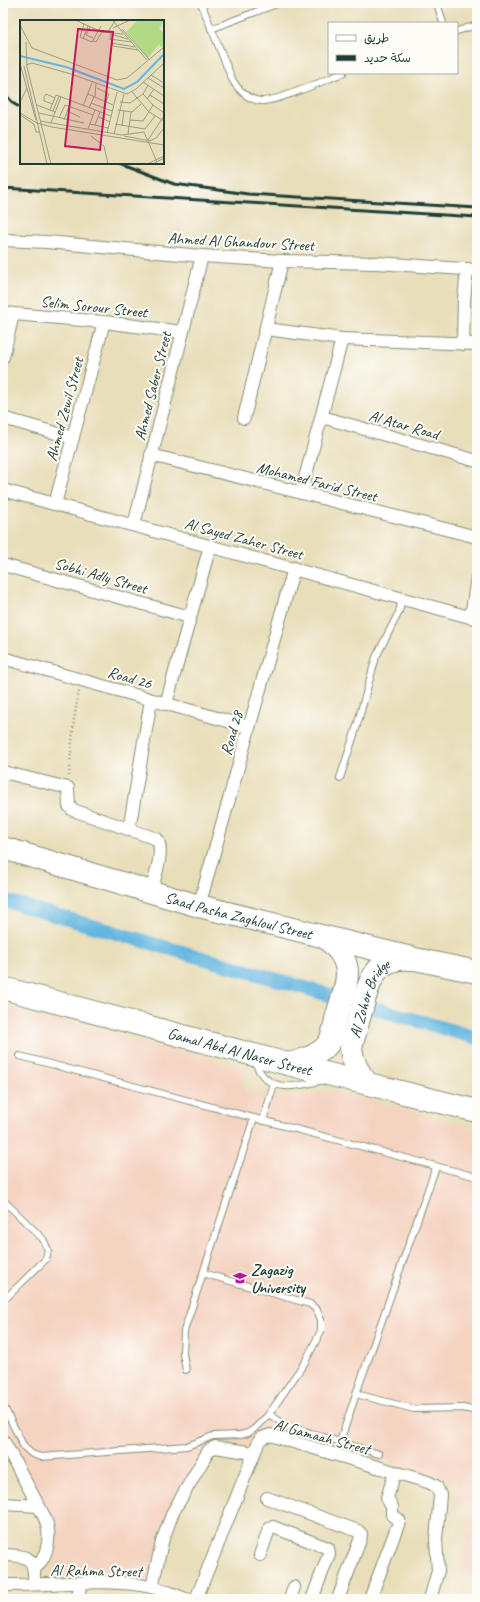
<svg xmlns="http://www.w3.org/2000/svg" width="480" height="1602" viewBox="0 0 480 1602" font-family="Caveat,'Playpen Sans Arabic',sans-serif">
  <rect width="100%" height="100%" fill="#fdfcf7"/>
  <filter id="ink" filterUnits="userSpaceOnUse"><feTurbulence type="fractalNoise" baseFrequency=".025" numOctaves="2"/><feDisplacementMap in="SourceGraphic" scale="8" xChannelSelector="R" yChannelSelector="G"/><feConvolveMatrix kernelMatrix="1 2 1 2 8 2 1 2 1" color-interpolation-filters="sRGB"/></filter>
  <filter id="wash" filterUnits="userSpaceOnUse"><feTurbulence type="fractalNoise" baseFrequency=".012" numOctaves="4" result="noise"/><feDisplacementMap in="SourceGraphic" scale="16" xChannelSelector="R" yChannelSelector="G"/><feGaussianBlur stdDeviation="0.9" result="paint"/><feColorMatrix in="noise" values="0 0 0 0 0 0 0 0 0 0 0 0 0 0 0 0 0 1.4 0 .05"/><feComposite in="paint" operator="in"/></filter>
  <g filter="url(#wash)">
    <rect width="100%" height="100%" fill="#e9deba"/>
    <path fill="#f5d3c1" d="M3 1007 242 1067 245 1089 264 1095 279 1098 333 1091 477 1129V1580L459 1573 473 1511 454 1507 459 1483 267 1426 253 1447 214 1436 201 1456 151 1581 53 1575 56 1527 3 1430Z"/>
    <g fill="none" stroke-linecap="round" stroke-linejoin="round">
      <path stroke="#64b6e0" stroke-width="14" d="M3 900 477 1038"/>
    </g>
  </g>
  <g filter="url(#ink)">
    <g fill="none" stroke-linecap="round" stroke-linejoin="round">
      <defs>
        <g id="lane">
          <path d="M201 3 232 79C237 89 249 100 261 101 277 102 325 80 343 73"/>
          <path d="M437 3 443 23"/>
          <path d="M211 29 279 3"/>
          <path d="M457 31 477 25"/>
          <path d="M340 778 356 729 376 657 399 612 402 599"/>
          <path d="M20 1056 477 1177"/>
          <path d="M255 1061C266 1095 296 1087 323 1080"/>
          <path d="M263 1121 274 1084"/>
          <path d="M3 1200 43 1239 48 1250 46 1259 3 1301"/>
          <path d="M186 1370 183 1354 184 1331 254 1118"/>
          <path d="M356 1394 436 1167"/>
          <path d="M3 1405 24 1447 32 1454 41 1457 187 1446 213 1436 240 1435 248 1433 254 1429 269 1414 305 1362 321 1331V1320L317 1310 310 1304 203 1273"/>
          <path d="M269 1414 285 1425 379 1454"/>
          <path d="M340 1442 356 1394 414 1409 463 1408 477 1411"/>
        </g>
        <g id="street">
          <path d="M3 240 47 242 202 256 282 261 378 263 477 270"/>
          <path d="M3 313 104 322 182 332"/>
          <path d="M266 329 342 339 477 344"/>
          <path d="M463 344 464 300 467 269"/>
          <path d="M3 357 13 314"/>
          <path d="M322 417 477 461"/>
          <path d="M3 418 73 438"/>
          <path d="M244 418 282 261"/>
          <path d="M151 455 477 537"/>
          <path d="M3 490 477 619"/>
          <path d="M301 493 342 339"/>
          <path d="M55 504 104 322"/>
          <path d="M134 525 202 256"/>
          <path d="M3 565 190 617"/>
          <path d="M471 617 477 577"/>
          <path d="M3 658 249 727"/>
          <path d="M166 704 210 546"/>
          <path d="M3 772 68 788 69 806 73 810 157 839C165 851 154 878 151 893"/>
          <path d="M129 830 151 700"/>
          <path d="M199 906 294 568"/>
          <path d="M3 1440 44 1516C52 1533 49 1557 34 1569"/>
          <path d="M267 1498 358 1531 361 1534 360 1540 338 1599"/>
          <path d="M3 1504 39 1506"/>
          <path d="M3 1555C21 1556 35 1554 34 1577"/>
          <path d="M260 1555 269 1529 273 1527 328 1548 329 1554 312 1599"/>
          <path d="M3 1585C50 1586 106 1577 151 1587 163 1589 175 1595 186 1599"/>
          <path d="M152 1587 162 1542 173 1512 209 1450 215 1447 254 1453"/>
          <path d="M77 1599 81 1584"/>
          <path d="M196 1599 259 1441 262 1438 270 1435 428 1482 436 1486 440 1495 436 1539 438 1571 430 1599"/>
          <path d="M290 1599 294 1587"/>
          <path d="M370 1599 399 1522V1520L392 1515V1507L387 1498 395 1472"/>
        </g>
        <g id="highway">
          <path id="s1" d="M3 848 199 906 415 959 477 972"/>
          <path id="s2" d="M3 988 288 1064 477 1111"/>
          <path d="M288 1064C302 1061 322 1055 330 1041 334 1033 335 1021 338 1012 348 979 356 963 326 938"/>
          <path id="s3" d="M368 1084C358 1073 352 1062 351 1047 355 1034 358 1021 362 1008 369 981 376 956 410 959"/>
        </g>
      </defs>
      <use href="#lane" stroke="#848e77" stroke-width="8"/>
      <use href="#street" stroke="#848e77" stroke-width="14"/>
      <use href="#highway" stroke="#848e77" stroke-width="24"/>
      <path stroke="#848e77" stroke-width="2.5" stroke-dasharray="1 3" stroke-linecap="butt" d="M69 776 74 719 79 691"/>
      <use href="#lane" stroke="#fff" stroke-width="6"/>
      <use href="#street" stroke="#fff" stroke-width="12"/>
      <use href="#highway" stroke="#fff" stroke-width="22"/>
      <g stroke="#1f3d34" stroke-width="3">
        <path d="M3 92 14 104 21 108"/>
        <path d="M119 163 174 184 248 194 477 208"/>
        <path d="M3 188 477 217"/>
      </g>
    </g>
  </g>
  <defs>
    <symbol id="university-bare" viewBox="-9 -9 18 18"><path d="M0-5L7-2L0 1L-7-2ZM-4 1L0 2.5L4 1V4Q0 6-4 4Z" fill="#b5179e" stroke="#fdfcf7" stroke-width="2.5" paint-order="stroke"/></symbol>
  </defs>
  <g fill-rule="evenodd">
    <use href="#university-bare" x="230" y="1268" width="20" height="20"/>
  </g>
  <g text-anchor="middle" stroke-width="4" stroke-linejoin="round" paint-order="stroke">
    <g font-size="16" fill="#1f3d34" stroke="#fdfcf7">
      <text transform="translate(241 241) rotate(3)" y="6">Ahmed Al Ghandour Street</text>
      <text transform="translate(94 306) rotate(6)" y="6">Selim Sorour Street</text>
      <text transform="translate(152 386) rotate(-76)" y="6">Ahmed Saber Street</text>
      <text transform="translate(64 409) rotate(-75)" y="6">Ahmed Zewil Street</text>
      <text transform="translate(404 424) rotate(16)" y="6">Al Atar Road</text>
      <text transform="translate(317 481) rotate(14)" y="6">Mohamed Farid Street</text>
      <text transform="translate(244 538) rotate(15)" y="6">Al Sayed Zaher Street</text>
      <text transform="translate(101 575) rotate(16)" y="6">Sobhi Adly Street</text>
      <text transform="translate(130 677) rotate(16)" y="6">Road 26</text>
      <text transform="translate(231 733) rotate(-74)" y="6">Road 28</text>
      <text dy="6" stroke="none"><textPath href="#s1" startOffset="245">Saad Pasha Zaghloul Street</textPath></text>
      <text dy="6" stroke="none"><textPath href="#s3" startOffset="94">Al Zohor Bridge</textPath></text>
      <text dy="6" stroke="none"><textPath href="#s2" startOffset="245">Gamal Abd Al Naser Street</textPath></text>
      <text transform="translate(322 1436) rotate(15)" y="6">Al Gamaah Street</text>
      <text transform="translate(96 1570) rotate(1)" y="6">Al Rahma Street</text>
    </g>
    <g font-size="16" font-weight="bold" fill="#1f3d34" stroke="#fdfcf7" text-anchor="start">
      <text x="251" y="1275">Zagazig<tspan x="251" dy="18">University</tspan></text>
    </g>
  </g>
  <g transform="translate(20 20)">
    <rect width="144" height="144" fill="#e9deba"/>
    <path d="M118 0H144L139 9 144 13V25L141 27 139 24 128 38 106 12Z" fill="#b0da84"/>
    <path fill="none" stroke="#64b6e0" stroke-width="2" d="M0 36 46 47 104 69 117 62 144 34"/>
    <path fill="none" stroke="#989e84" stroke-width="1" d="M55 0 82 12 103 14M92 0 127 40M64 4 60 17 72 22 81 6M0 5 12 28 97 60 107 58 144 27M70 7 66 15 73 18M93 8 110 0M102 9 129 39M87 13 95 1M90 14 108 19M90 15 93 26 118 30M63 19 68 6M89 19 112 22M73 21 76 22 82 12M6 22 7 47 31 144M91 23 115 27M0 44 16 100M6 45 12 43 51 54 107 74 116 69 144 43M4 46 27 144M131 55 144 63M128 58 144 68M123 62 144 76M77 68 89 74 86 82M112 72 129 92 144 101M68 74 93 85M123 74 133 85 144 93M130 75 144 84M39 76 91 96M75 77 76 63M127 79 134 69M0 82 7 68M100 82 110 83 123 74 128 65M71 83 92 91M33 84 24 81V77L26 74 35 78M17 85 35 92M63 86 72 63M69 88 74 77M30 90 36 75 39 76M98 90 112 92 121 84M33 91 39 76M47 91 60 97M0 93 17 103 32 107 144 125M19 93 64 103M0 95 14 104 16 112H19M79 97 90 102M39 98 45 85 73 95M44 100 51 81M110 100 123 101 133 85M20 101 102 115 124 112 137 142M31 103 41 77M70 104 88 108M95 104 125 109 135 96M75 105 80 92M102 106 104 91M68 109 75 90M87 113 97 72M94 114 104 74M108 114 111 92M71 116 84 126 88 144M104 116 130 121 136 118 144 108M128 120 144 96M127 144 144 136M133 144 144 138"/>
    <path fill="#c2185b" fill-opacity="0.15" stroke="#c2185b" stroke-width="2" d="M58 9 93 12 80 130 45 126Z"/>
    <rect width="144" height="144" fill="none" stroke="#1f3d34" stroke-width="2"/>
  </g>
  <rect width="480" height="1602" fill="none" stroke="#fdfcf7" stroke-width="16"/>
  <rect x="328" y="22" width="130" height="52" fill="#fdfcf7" stroke="#a4b0a9"/>
  <rect x="336" y="35" width="20" height="6" fill="#ffffff" stroke="#a4b0a9"/>
  <text x="364" y="42" font-size="12" fill="#1f3d34">طريق</text>
  <rect x="336" y="55" width="20" height="6" fill="#1f3d34" stroke="#a4b0a9"/>
  <text x="364" y="62" font-size="12" fill="#1f3d34">سكة حديد</text>
</svg>
